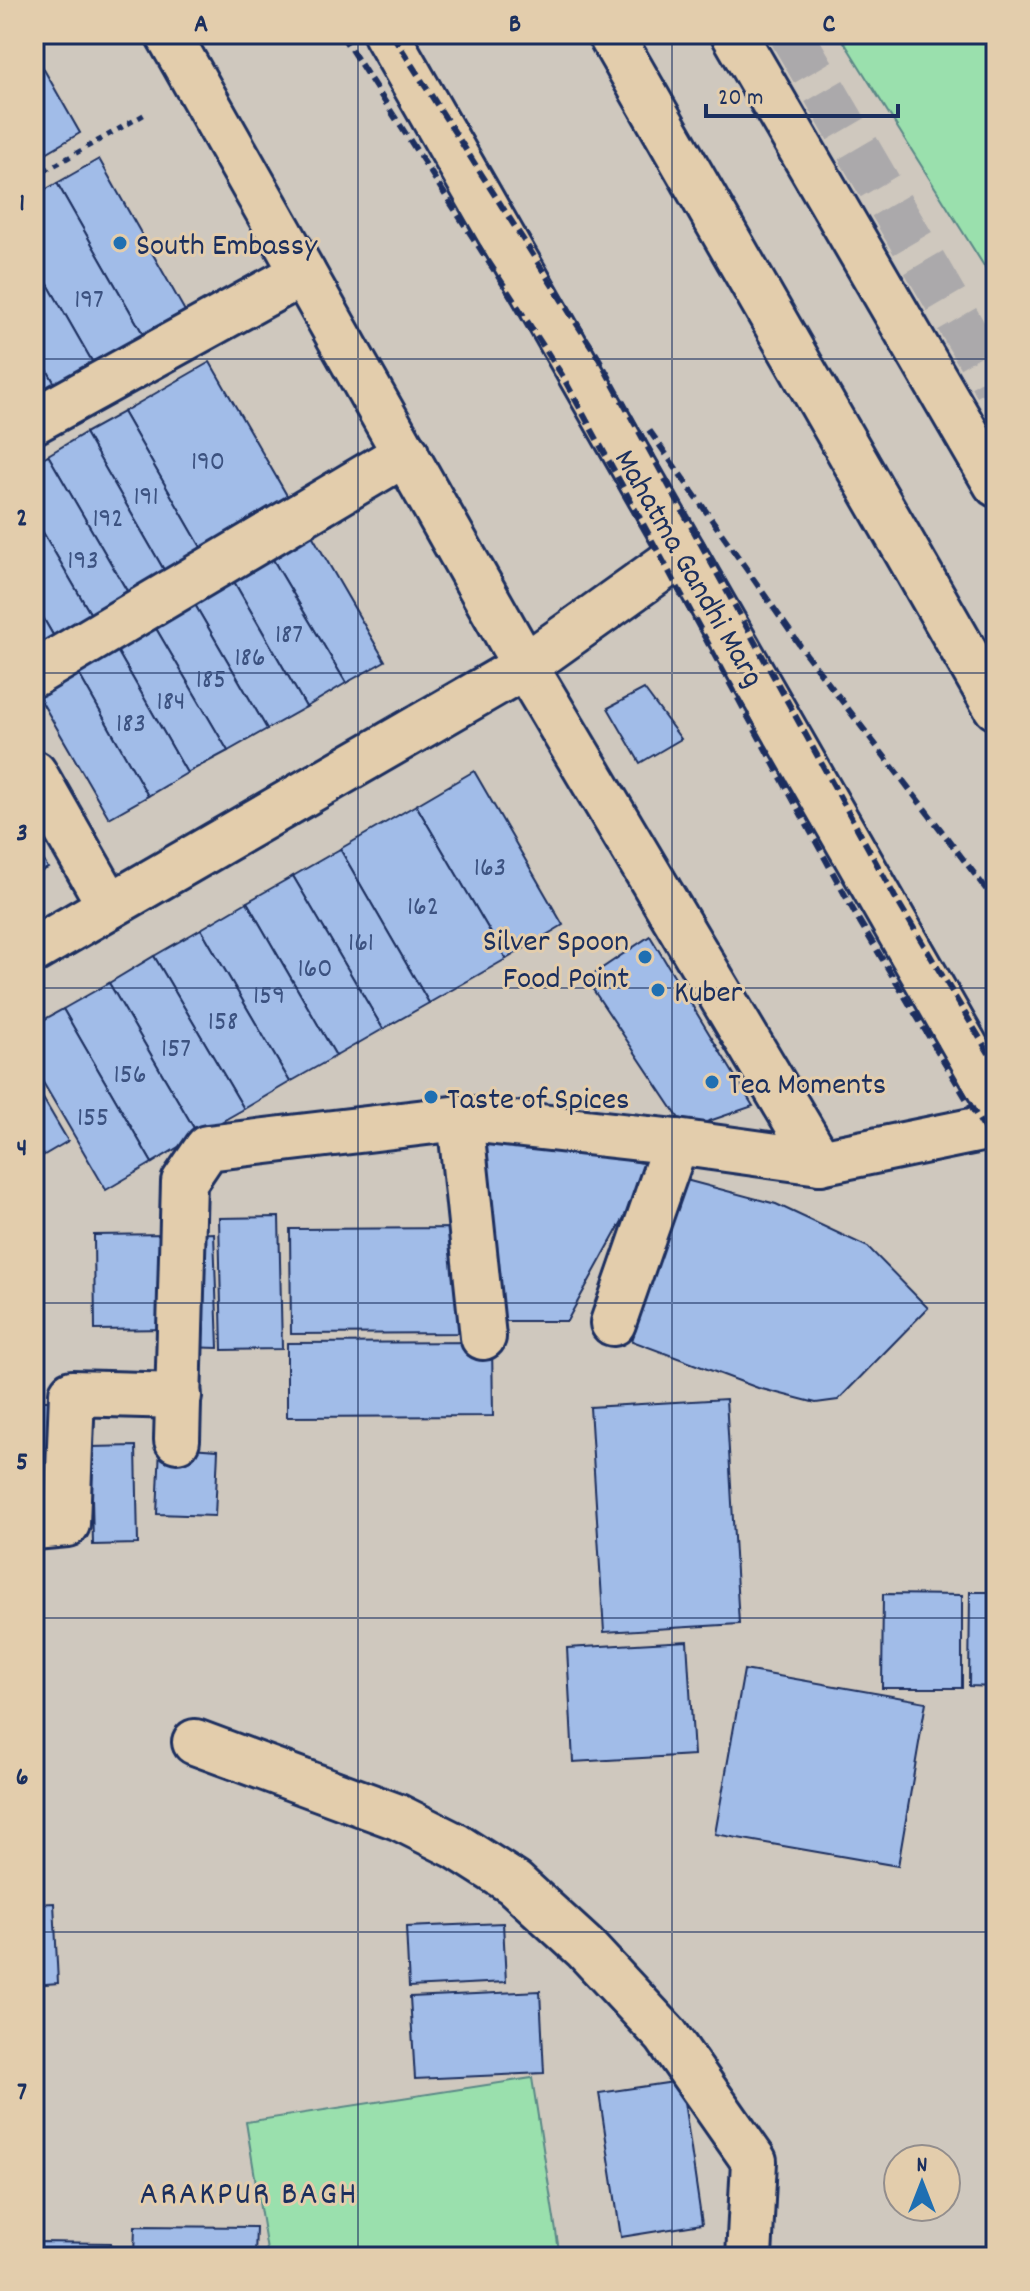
<svg xmlns="http://www.w3.org/2000/svg" width="1030" height="2291" viewBox="0 0 1030 2291" font-family="Dekko,sans-serif">
  <rect width="100%" height="100%" fill="#cfc8be"/>
  <filter id="ink" filterUnits="userSpaceOnUse"><feTurbulence type="fractalNoise" baseFrequency=".0125" numOctaves="2"/><feDisplacementMap in="SourceGraphic" scale="16" xChannelSelector="R" yChannelSelector="G"/><feConvolveMatrix kernelMatrix="1 2 1 2 8 2 1 2 1" color-interpolation-filters="sRGB"/></filter>
  <g filter="url(#ink)">
    <g fill="#9ae0ad" stroke="#5a8886" stroke-width="2">
      <path d="M840 34H996V285L839 34Z"/>
      <path d="M532 2078 560 2257H268L246 2122Z"/>
    </g>
    <g fill="#a1bce8" stroke="#1b2f5e" stroke-width="2">
      <path d="M34 52 80 133 34 160Z"/>
      <path d="M99 159 185 311 143 334 57 183Z"/>
      <path d="M57 183 143 334 93 363 34 260V196Z"/>
      <path d="M34 260 93 363 55 384 34 347Z"/>
      <path d="M34 347 55 384 34 396Z"/>
      <path d="M210 362 293 506 206 556 123 412Z"/>
      <path d="M123 412 206 556 168 577 85 433Z"/>
      <path d="M85 433 168 577 131 598 48 455Z"/>
      <path d="M48 455 131 598 94 620 34 517V463Z"/>
      <path d="M34 517 94 620 57 642 34 602Z"/>
      <path d="M312 535 385 661 346 683 272 558Z"/>
      <path d="M272 558 346 683 306 707 233 580Z"/>
      <path d="M233 580 306 707 267 729 194 603Z"/>
      <path d="M34 602 57 642 34 655Z"/>
      <path d="M194 603 267 729 228 751 154 625Z"/>
      <path d="M154 625 228 751 187 773 115 647Z"/>
      <path d="M115 647 187 773 148 796 76 669Z"/>
      <path d="M76 669 148 796 109 818 36 692Z"/>
      <path d="M644 689 681 739 640 763 608 708Z"/>
      <path d="M474 771 563 925 506 959 416 805Z"/>
      <path d="M416 805 506 959 429 1003 340 849Z"/>
      <path d="M34 844 48 868 34 875Z"/>
      <path d="M340 849 429 1003 383 1029 293 876Z"/>
      <path d="M293 876 383 1029 336 1056 247 902Z"/>
      <path d="M247 902 336 1056 290 1082 201 929Z"/>
      <path d="M201 929 290 1082 244 1109 154 956Z"/>
      <path d="M650 936 753 1106 686 1129 586 979Z"/>
      <path d="M154 956 244 1109 198 1135 109 983Z"/>
      <path d="M109 983 198 1135 152 1163 63 1009Z"/>
      <path d="M63 1009 152 1163 106 1190 34 1067V1025Z"/>
      <path d="M34 1083 68 1141 34 1161Z"/>
      <path d="M473 1131 653 1165 567 1321H491Z"/>
      <path d="M682 1179 776 1204 868 1247 928 1308 838 1400 816 1403 758 1388 632 1341Z"/>
      <path d="M279 1217 282 1349 222 1350 219 1218Z"/>
      <path d="M466 1228 467 1333 291 1334 290 1229Z"/>
      <path d="M214 1233 218 1348 185 1347 188 1234Z"/>
      <path d="M168 1234 169 1329 95 1330 94 1235Z"/>
      <path d="M492 1342 493 1416 287 1417V1343Z"/>
      <path d="M726 1399 739 1624 604 1632 590 1407Z"/>
      <path d="M34 1401H65V1447L34 1448Z"/>
      <path d="M136 1446 138 1544 93 1545 91 1447Z"/>
      <path d="M160 1446 218 1450 215 1516 157 1514Z"/>
      <path d="M970 1592H996V1687L969 1686Z"/>
      <path d="M883 1594 962 1595V1688H882Z"/>
      <path d="M687 1641 694 1755 573 1762 567 1648Z"/>
      <path d="M744 1670 926 1702 898 1866 715 1834Z"/>
      <path d="M54 1903 58 1983 34 1985V1904Z"/>
      <path d="M503 1923 506 1982 409 1987 406 1927Z"/>
      <path d="M540 1991 544 2073 415 2079 410 1997Z"/>
      <path d="M681 2081 702 2224 621 2237 599 2093Z"/>
      <path d="M135 2226 256 2227 255 2257H134Z"/>
      <path d="M38 2242 111 2243V2257H38Z"/>
    </g>
    <g fill="none" stroke-linecap="round" stroke-linejoin="round">
      <path stroke="#aba9ab" stroke-width="44" stroke-dasharray="44 22" stroke-linecap="butt" d="M791 34 996 386"/>
      <defs>
        <g id="minor">
          <path d="M168 34 525 666 820 1162"/>
          <path d="M734 34 996 484"/>
          <path d="M34 421 303 273"/>
          <path d="M34 674 406 453"/>
          <path d="M34 773 110 906"/>
          <path d="M34 950 525 666"/>
          <path d="M460 1118 483 1337"/>
          <path d="M613 1323 676 1142"/>
          <path d="M177 1440 184 1182 207 1148 460 1118 676 1142 820 1162 996 1126"/>
          <path d="M34 1527 67 1524 72 1393 179 1396"/>
          <path d="M195 1742 398 1817 456 1846 514 1883 585 1948 666 2035 754 2161 749 2257"/>
        </g>
        <g id="major">
          <path d="M386 34 996 1100"/>
          <path d="M610 34 996 707"/>
          <path d="M525 666 683 553"/>
        </g>
      </defs>
      <use href="#minor" stroke="#1b2f5e" stroke-width="50"/>
      <use href="#major" stroke="#1b2f5e" stroke-width="50"/>
      <path stroke="#1b2f5e" stroke-width="5" stroke-dasharray="6 6" stroke-linecap="butt" d="M34 177 147 113"/>
      <use href="#minor" stroke="#e3cdac" stroke-width="44"/>
      <use href="#major" stroke="#e3cdac" stroke-width="44"/>
      <g stroke="#1b2f5e" stroke-width="6" stroke-dasharray="12 6" stroke-linecap="butt">
        <path d="M341 34 562 375 857 917 996 1148"/>
        <path d="M392 34 598 357 895 897 996 1065"/>
        <path d="M649 430 806 654 996 902"/>
      </g>
    </g>
  </g>
  <path fill="none" stroke="#1b2f5e" stroke-width="2" stroke-opacity="0.55" d="M358 34V2257M672 34V2257M34 359H996M34 673H996M34 988H996M34 1303H996M34 1618H996M34 1932H996"/>
  <g fill="#1f6fb2" stroke="#e3cdac" stroke-width="3">
    <circle cx="120" cy="243" r="8"/>
    <circle cx="645" cy="957" r="8"/>
    <circle cx="658" cy="990" r="8"/>
    <circle cx="712" cy="1082" r="8"/>
    <circle cx="431" cy="1097" r="8"/>
  </g>
  <g text-anchor="middle" stroke-width="6" stroke-linejoin="round" paint-order="stroke">
    <g font-size="28" fill="#3c5280">
      <text x="89" y="307">197</text>
      <text x="208" y="469">190</text>
      <text x="146" y="504">191</text>
      <text x="108" y="526">192</text>
      <text x="83" y="568">193</text>
      <text x="289" y="642">187</text>
      <text x="250" y="665">186</text>
      <text x="211" y="687">185</text>
      <text x="171" y="709">184</text>
      <text x="131" y="731">183</text>
      <text x="490" y="875">163</text>
      <text x="423" y="914">162</text>
      <text x="361" y="950">161</text>
      <text x="315" y="976">160</text>
      <text x="269" y="1003">159</text>
      <text x="223" y="1029">158</text>
      <text x="176" y="1056">157</text>
      <text x="130" y="1082">156</text>
      <text x="93" y="1125">155</text>
    </g>
    <g font-size="32" fill="#1b2f5e" stroke="#e3cdac" text-anchor="start">
      <text x="136" y="254">South Embassy</text>
      <text x="629" y="950" text-anchor="end">Silver Spoon<tspan x="629" dy="37">Food Point</tspan></text>
      <text x="674" y="1001">Kuber</text>
      <text x="728" y="1093">Tea Moments</text>
      <text x="447" y="1108">Taste of Spices</text>
    </g>
    <g font-size="32" fill="#1b2f5e" stroke="#e3cdac">
      <text transform="translate(691 567) rotate(60)" y="11">Mahatma Gandhi Marg</text>
    </g>
    <g font-size="34" letter-spacing="2" fill="#1b2f5e" stroke="#e3cdac">
      <text x="249" y="2203">ARAKPUR BAGH</text>
    </g>
  </g>
  <rect width="1030" height="2291" fill="none" stroke="#e3cdac" stroke-width="88"/>
  <g transform="translate(922 2183)"><circle r="38" fill="#e3cdac" stroke="#938e8d" stroke-width="2"/>
  <path d="M0-6L14 30L0 20L-14 30Z" fill="#1f6fb2"/>
  <text y="-12" font-size="22" font-weight="bold" text-anchor="middle" fill="#1b2f5e">N</text>
  </g>
  <path d="M706 104v12h192v-12" fill="none" stroke="#1b2f5e" stroke-width="4"/>
  <text x="718" y="104" font-size="24" fill="#1b2f5e" stroke="#e3cdac" stroke-width="6" paint-order="stroke">20 m</text>
  <rect x="44" y="44" width="942" height="2203" fill="none" stroke="#1b2f5e" stroke-width="3"/>
  <g font-size="26" text-anchor="middle" font-weight="bold" fill="#1b2f5e">
    <text x="201" y="31">A</text>
    <text x="515" y="31">B</text>
    <text x="829" y="31">C</text>
    <text x="22" y="210">1</text>
    <text x="22" y="525">2</text>
    <text x="22" y="840">3</text>
    <text x="22" y="1155">4</text>
    <text x="22" y="1469">5</text>
    <text x="22" y="1784">6</text>
    <text x="22" y="2099">7</text>
  </g>
</svg>
